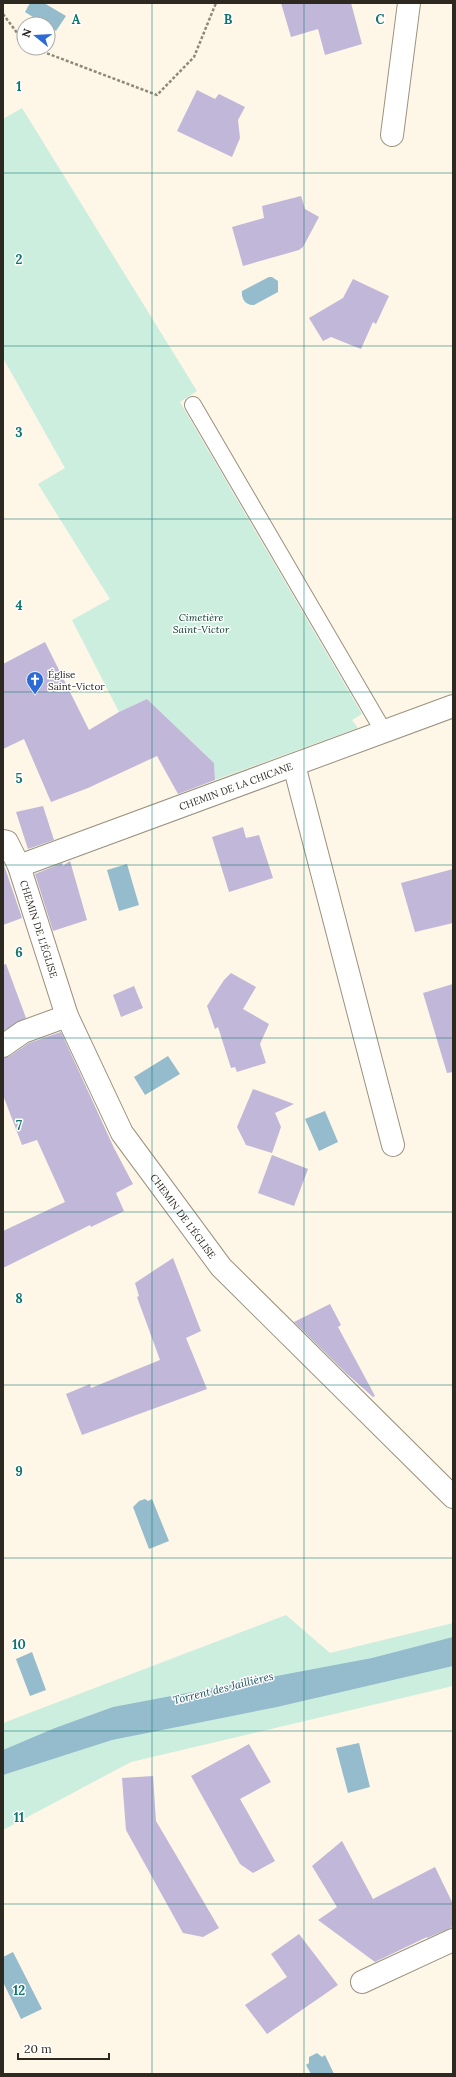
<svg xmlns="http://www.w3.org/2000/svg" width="456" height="2077" viewBox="0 0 456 2077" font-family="Lora,serif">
  <rect width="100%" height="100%" fill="#fef6e6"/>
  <g fill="#cceede">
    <path d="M22 108 197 391 180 402 362 714 352 720 358 728 215 780 214 763 147 699 119 712 72 620 110 599 38 484 65 468 3 358V119Z"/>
    <path d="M286 1615 330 1653 453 1623V1686L131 1762 3 1830V1723Z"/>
  </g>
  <g fill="#95bccd">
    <path d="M30 3H44L66 16 56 31 48 26V24H44L25 12Z"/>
    <path d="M269 277H272L278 281V292L254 305C246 306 241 299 242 291Z"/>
    <path d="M127 864 139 905 119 911 107 870Z"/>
    <path d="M168 1056 180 1074 145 1095 134 1077Z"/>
    <path d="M325 1111 338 1142 319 1151 305 1119Z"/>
    <path d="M145 1499 148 1501 152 1499 169 1541 149 1549 133 1507 139 1501Z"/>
    <path d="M453 1637V1666L277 1707 112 1740 3 1775V1750L55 1728 113 1707 372 1658Z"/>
    <path d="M32 1652 46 1690 30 1696 16 1659Z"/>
    <path d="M359 1743 370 1787 348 1793 336 1748Z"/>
    <path d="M13 1952 42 2009 21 2019 3 1982V1957Z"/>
    <path d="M317 2053 322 2057 325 2055 334 2074H311L306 2065 309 2063V2057Z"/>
  </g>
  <g fill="#c1b7d9">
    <path d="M281 3H351L362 44 325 55 318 29 291 37Z"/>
    <path d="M197 90 215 99 219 94 245 107 238 120 240 138 232 157 177 131Z"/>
    <path d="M301 196 305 209 319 217 303 247 299 250 243 266 232 227 264 218 262 206Z"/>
    <path d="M353 279 389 296 376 324 373 322 361 349 331 337 323 341 309 318 343 298Z"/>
    <path d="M45 642 89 730 119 712 147 699 214 763 215 780 178 794 157 756 88 788 51 802 24 739 3 749V664Z"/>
    <path d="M43 806 54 840 28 849 16 812Z"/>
    <path d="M243 827 246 838 259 835 273 878 229 892 212 837Z"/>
    <path d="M70 861 87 920 53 931 35 874 62 863 63 866Z"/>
    <path d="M4 865 22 918 3 925V866Z"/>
    <path d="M453 869V923L415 932 401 883Z"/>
    <path d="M6 964 26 1018 3 1031V965Z"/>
    <path d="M231 973 256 987 243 1009 269 1024 260 1044 266 1063 237 1072 235 1067 231 1068 218 1027 215 1029 207 1006 224 980Z"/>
    <path d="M453 984V1072L447 1073 423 993Z"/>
    <path d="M134 986 143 1008 121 1017 113 995Z"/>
    <path d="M61 1032 114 1148 133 1184 116 1193 124 1211 91 1227 90 1225 3 1268V1231L65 1202 37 1140 22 1145 3 1095V1058L10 1056 29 1043Z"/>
    <path d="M253 1089 294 1104 275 1113 281 1127 272 1153 246 1145 237 1127Z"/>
    <path d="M272 1155 308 1169 294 1206 258 1193Z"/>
    <path d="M173 1258 201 1331 186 1338 207 1389 82 1435 66 1394 90 1384 91 1388 160 1360 137 1297 139 1296 135 1283Z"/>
    <path d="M330 1304 341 1325 338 1327 375 1396 373 1397 346 1373 294 1322Z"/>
    <path d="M249 1744 271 1782 240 1799 275 1861 253 1873 240 1864 191 1776Z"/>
    <path d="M153 1776 156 1821 219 1928 203 1937 183 1933 126 1830 122 1778Z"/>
    <path d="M342 1841 373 1899 435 1867 453 1904V1927L427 1938V1937L375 1962 318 1920 337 1907 312 1866Z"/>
    <path d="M299 1934 338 1985 267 2034 245 2005 287 1977 271 1954Z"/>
  </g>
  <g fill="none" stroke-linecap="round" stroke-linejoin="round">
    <defs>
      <path id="lane" d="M193 405 384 732"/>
      <g id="street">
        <path d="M392 135 409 3"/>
        <path d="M294 765 393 1145"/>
        <path id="s1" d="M19 866 453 706"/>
        <path d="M3 1046 23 1032 67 1016"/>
        <path d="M362 1982 453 1940"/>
      </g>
      <g id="secondary">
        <path id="s2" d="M3 841 7 842 19 866 67 1016 122 1133 221 1267 453 1497"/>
      </g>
    </defs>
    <use href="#lane" stroke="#9a917f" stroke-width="18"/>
    <use href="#street" stroke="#9a917f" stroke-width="24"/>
    <use href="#secondary" stroke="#9a917f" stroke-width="24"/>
    <g stroke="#8f897d" stroke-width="2.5" stroke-dasharray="3 2" stroke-linecap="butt">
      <path d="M3 14 24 42"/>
      <path d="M33 48 157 95 194 57 216 3"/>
    </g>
    <use href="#lane" stroke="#fff" stroke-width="16"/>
    <use href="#street" stroke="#fff" stroke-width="22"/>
    <use href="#secondary" stroke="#fff" stroke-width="22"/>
  </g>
  <path fill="none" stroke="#0f766e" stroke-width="1" stroke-opacity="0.55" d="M152 3V2074M304 3V2074M3 173H453M3 346H453M3 519H453M3 692H453M3 865H453M3 1038H453M3 1212H453M3 1385H453M3 1558H453M3 1731H453M3 1904H453"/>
  <defs>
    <symbol id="church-pin" viewBox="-11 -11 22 30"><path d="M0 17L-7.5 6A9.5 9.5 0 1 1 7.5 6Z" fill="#2b6ad7" stroke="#fff"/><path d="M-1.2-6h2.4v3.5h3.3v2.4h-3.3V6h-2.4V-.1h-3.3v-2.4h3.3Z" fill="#fff"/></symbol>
  </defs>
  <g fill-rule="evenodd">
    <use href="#church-pin" x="25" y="670" width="20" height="27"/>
  </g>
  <g text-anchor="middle" stroke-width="3" stroke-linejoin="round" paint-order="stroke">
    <g font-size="10" font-style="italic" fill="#003725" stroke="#fff">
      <text x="201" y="621">Cimetière<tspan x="201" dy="12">Saint-Victor</tspan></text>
    </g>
    <g font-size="10" fill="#2d2921" stroke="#fff" text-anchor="start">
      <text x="48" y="678">Église<tspan x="48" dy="12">Saint-Victor</tspan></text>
    </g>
    <g font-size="10" fill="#2d2921" stroke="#fff">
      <text dy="4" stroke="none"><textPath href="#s1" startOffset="231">CHEMIN DE LA CHICANE</textPath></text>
      <text dy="4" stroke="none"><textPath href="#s2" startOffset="97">CHEMIN DE L'ÉGLISE</textPath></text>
      <text dy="4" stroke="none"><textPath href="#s2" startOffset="421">CHEMIN DE L'ÉGLISE</textPath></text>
    </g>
    <g font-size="11" font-style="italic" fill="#194e60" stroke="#fff">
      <text transform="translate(223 1688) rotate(-14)" y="4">Torrent des Jaillières</text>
    </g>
  </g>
  <g font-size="13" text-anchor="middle" font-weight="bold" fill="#0f766e" stroke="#fff" stroke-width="3" stroke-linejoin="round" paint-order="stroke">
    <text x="76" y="24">A</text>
    <text x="228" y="24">B</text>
    <text x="380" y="24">C</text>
    <text x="19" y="91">1</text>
    <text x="19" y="264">2</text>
    <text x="19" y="437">3</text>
    <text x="19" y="610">4</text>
    <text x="19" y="783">5</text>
    <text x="19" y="957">6</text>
    <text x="19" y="1130">7</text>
    <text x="19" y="1303">8</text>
    <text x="19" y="1476">9</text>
    <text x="19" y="1649">10</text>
    <text x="19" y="1822">11</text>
    <text x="19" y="1995">12</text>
  </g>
  <rect width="456" height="2077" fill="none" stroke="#2d2921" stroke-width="8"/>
  <g transform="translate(36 36) rotate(288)"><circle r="19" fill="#ffffff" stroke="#aba9a6"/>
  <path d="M0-3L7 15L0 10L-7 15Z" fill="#2b6ad7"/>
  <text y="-6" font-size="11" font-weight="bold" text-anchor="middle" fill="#2d2921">N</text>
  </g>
  <path d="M18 2053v6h91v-6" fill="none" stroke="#2d2921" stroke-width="2"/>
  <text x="24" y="2053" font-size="12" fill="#2d2921" stroke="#ffffff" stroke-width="3" paint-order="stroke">20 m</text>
</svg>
